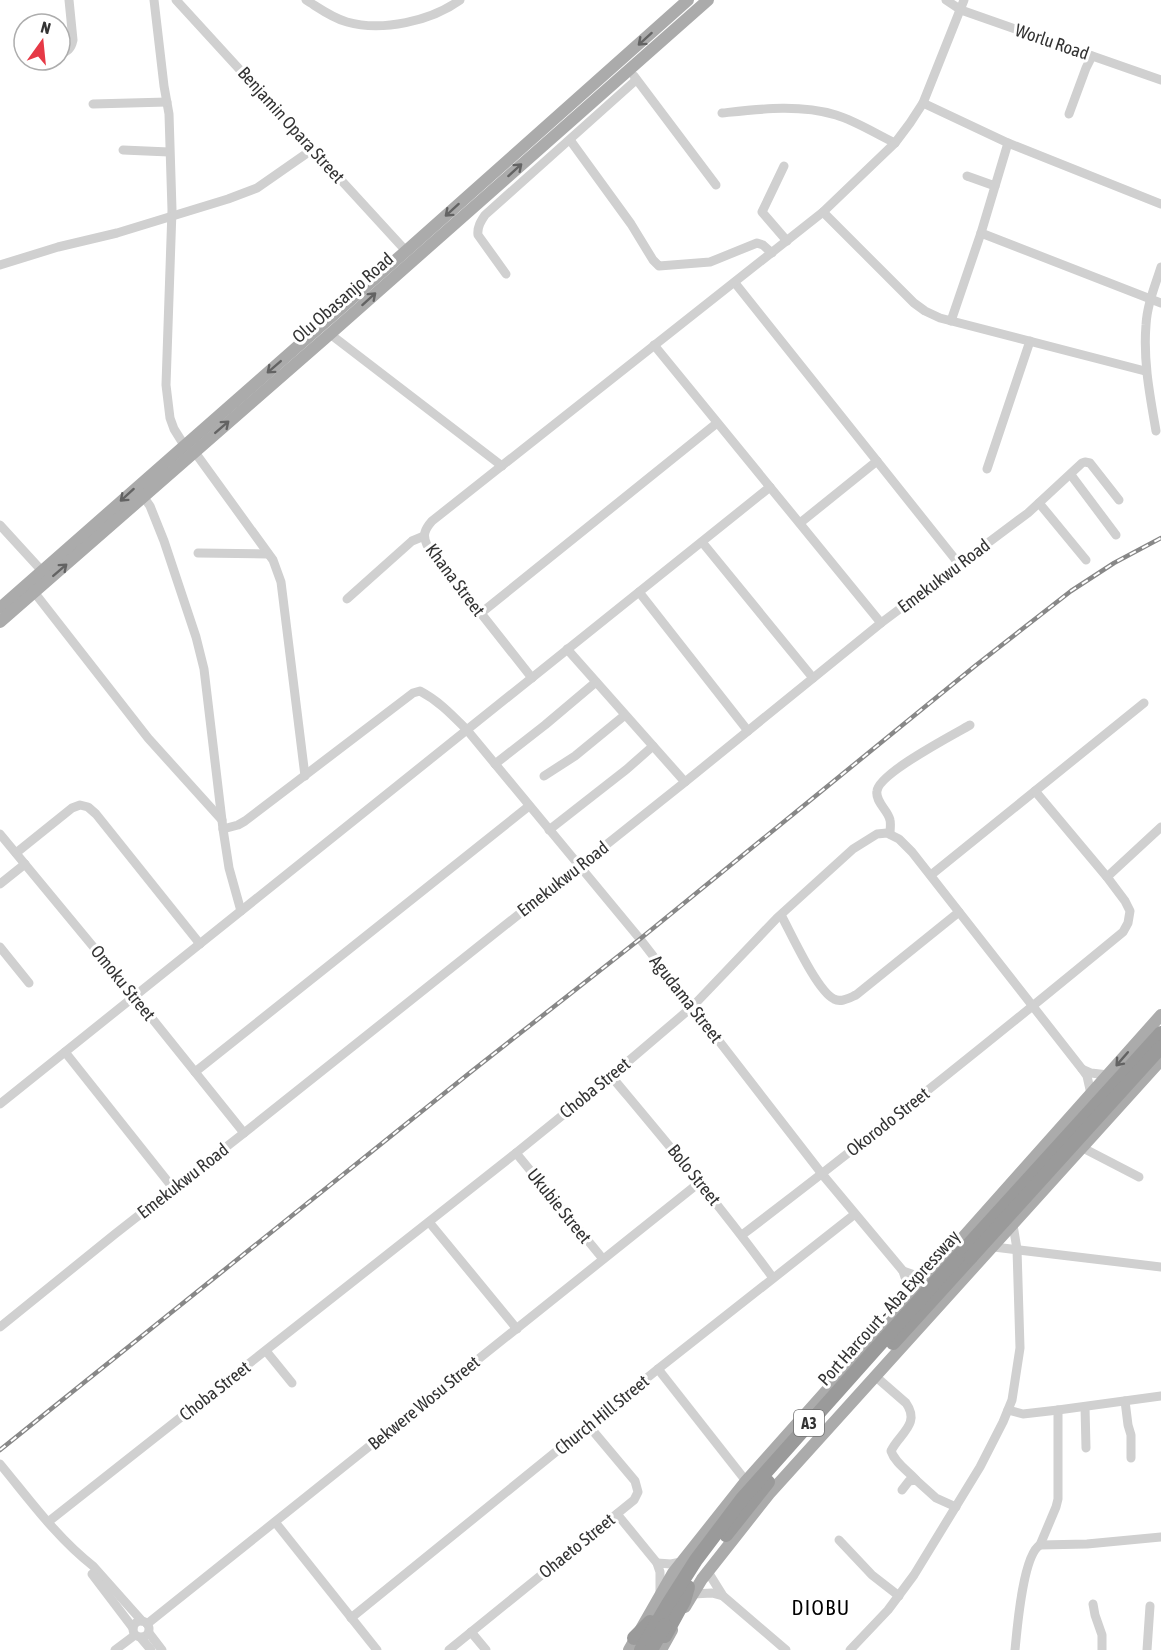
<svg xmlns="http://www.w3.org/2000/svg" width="1161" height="1650" viewBox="0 0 1161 1650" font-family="'Asap Condensed',sans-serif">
  <rect width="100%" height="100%" fill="#fff"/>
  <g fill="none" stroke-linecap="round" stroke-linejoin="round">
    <g stroke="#d0d0d0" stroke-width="9">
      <path d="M154 0 164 86 169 114 172 210 166 385 170 418 174 429 184 445"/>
      <path d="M176 0 406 251"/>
      <path d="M306 0C319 8 332 18 347 22 382 32 431 21 460 0"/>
      <path d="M946 0 961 10 1161 80"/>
      <path d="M60 54C68 51 71 49 73 40L69 0"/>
      <path d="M634 76 716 185"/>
      <path d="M923 103 1008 143 1161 204"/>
      <path d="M93 104 167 102"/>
      <path d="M722 113C760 109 799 104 836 115 856 121 876 134 895 143"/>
      <path d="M1069 114 1086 68 1092 56"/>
      <path d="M570 140 631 224 653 260 659 266 710 262 757 243 763 245 772 253"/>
      <path d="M123 150 169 152"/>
      <path d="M784 166 762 212 787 241"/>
      <path d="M967 176 995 186"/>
      <path d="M823 212 914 303 925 311 940 318 1145 371"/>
      <path d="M981 233 1161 303"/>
      <path d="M0 265 58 247 117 233 228 199 257 188 313 149"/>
      <path d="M506 274 478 235C477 227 481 221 485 215L636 80"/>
      <path d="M735 283 959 564"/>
      <path d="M951 321 981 233 1008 143"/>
      <path d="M330 334 502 466"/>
      <path d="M654 345 881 623"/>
      <path d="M1156 431C1150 396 1143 361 1146 325 1147 305 1155 286 1161 267"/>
      <path d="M194 451 273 560 281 582 305 776"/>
      <path d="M987 469 1030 341"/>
      <path d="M1071 475 1116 535"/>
      <path d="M143 496 150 506 164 541 196 637 204 669 223 829 229 868 241 911"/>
      <path d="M1039 503 1086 560"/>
      <path d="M800 523 877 461"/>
      <path d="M0 525 42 571"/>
      <path d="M702 542 813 678"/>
      <path d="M198 553 268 554"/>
      <path d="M34 592 148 738 222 820"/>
      <path d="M639 592 748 731"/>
      <path d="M347 599 412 541 424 536"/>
      <path d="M481 613 717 423"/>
      <path d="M567 649 685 782"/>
      <path d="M532 678 427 545C422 535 425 529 432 521L823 212 895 143 910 123 923 103 964 0"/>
      <path d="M495 764 545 725 596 682"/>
      <path d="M544 776 575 756 625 715"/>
      <path d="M223 829 238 825 245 821 413 693 420 691C439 701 452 715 467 730L640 939 822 1174 903 1271 911 1295"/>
      <path d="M549 830 627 769 653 746"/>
      <path d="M0 834 134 996 244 1133"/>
      <path d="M890 834C890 829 891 824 890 820 888 810 875 802 877 791 879 773 953 735 970 725"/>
      <path d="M16 853 72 808 80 805 88 807 96 814 200 944"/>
      <path d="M931 875 1144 703"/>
      <path d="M1107 877 1161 827"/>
      <path d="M0 884 25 864"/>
      <path d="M781 915C791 933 817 991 834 999 841 1003 849 998 856 995L959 912"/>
      <path d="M0 947 29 983"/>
      <path d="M65 1052 173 1188"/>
      <path d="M1082 1069 1091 1073 1108 1075"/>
      <path d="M195 1072 529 806"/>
      <path d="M611 1076C666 1142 722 1208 773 1278"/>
      <path d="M0 1104 770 487"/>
      <path d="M1083 1148 1139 1177"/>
      <path d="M516 1153 603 1259"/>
      <path d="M429 1222 517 1329"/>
      <path d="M742 1235C871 1137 998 1035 1123 932L1128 923 1130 911 1125 901 1107 877 1035 791"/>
      <path d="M994 1247 1161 1267"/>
      <path d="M903 1271 926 1279"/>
      <path d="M0 1327 115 1234 244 1133 685 782 881 623 1028 513 1082 463 1085 462 1090 463 1119 500"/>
      <path d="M266 1351 292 1383"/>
      <path d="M658 1369 746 1481"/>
      <path d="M875 1376 906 1403C921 1424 899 1434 891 1451 895 1463 908 1471 916 1480"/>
      <path d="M1125 1401 1128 1425 1131 1435V1458"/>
      <path d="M1085 1407 1086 1448"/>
      <path d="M1008 1410 1023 1414 1058 1410 1161 1396"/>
      <path d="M0 1464C29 1499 57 1538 93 1566L142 1621"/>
      <path d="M902 1490 909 1481 916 1480 936 1498 956 1507"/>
      <path d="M617 1514 657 1563 660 1572V1592"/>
      <path d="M48 1522 516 1153 611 1076 692 1007 777 918 853 849 877 834 887 833 899 839 912 852 1082 1069 1087 1076 1091 1094"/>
      <path d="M275 1522 377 1650"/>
      <path d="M839 1540 872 1575 899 1596"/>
      <path d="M1040 1545 1056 1507 1058 1499V1410"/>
      <path d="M657 1563 671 1564 681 1562"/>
      <path d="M708 1572 723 1596 786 1650"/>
      <path d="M92 1574 133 1628"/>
      <path d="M693 1594 712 1593 723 1596"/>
      <path d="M1093 1604 1095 1615 1102 1635V1650"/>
      <path d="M351 1618 658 1369 855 1214"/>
      <circle cx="141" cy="1629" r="8"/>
      <path d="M147 1624 700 1182"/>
      <path d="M471 1632 486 1650"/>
      <path d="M149 1633 162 1650"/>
      <path d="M141 1638 151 1650"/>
      <path d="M115 1650 135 1635"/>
      <path d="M449 1650 634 1500 638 1492 635 1481 588 1425"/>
      <path d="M850 1650 888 1610 914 1575 980 1467 1003 1422 1012 1400 1020 1348 1017 1249 1013 1225"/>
      <path d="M1015 1650C1017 1629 1023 1555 1040 1545L1087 1544 1161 1537"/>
      <path d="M1147 1650 1150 1606"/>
    </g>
    <g stroke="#ababab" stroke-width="12">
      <path d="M0 608 406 251 688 0"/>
      <path d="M0 622 330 334 708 0"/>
      <path d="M685 1607 702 1579 769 1494 1161 1060"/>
      <path d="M629 1650 673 1573 746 1481 1161 1015"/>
      <path d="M661 1650 672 1630"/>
    </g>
    <g stroke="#9a9a9a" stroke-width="14">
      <path d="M893 1343 971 1257"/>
      <path d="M726 1535 768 1482"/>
      <path d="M665 1636 684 1601 688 1587"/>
      <path d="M634 1638 650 1622"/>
      <path d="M641 1650 668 1604 696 1560 742 1499 963 1251"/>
      <path d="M651 1650 665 1625"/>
    </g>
    <defs>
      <path id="rail" d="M0 1450 472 1071 640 939 975 666 1071 591 1114 563 1161 538"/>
    </defs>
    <use href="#rail" stroke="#888" stroke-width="4.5"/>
    <use href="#rail" stroke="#fff" stroke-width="2" stroke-dasharray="7" stroke-linecap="butt"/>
    <g stroke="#9a9a9a" stroke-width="14">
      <path d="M963 1251 1161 1033"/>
      <path d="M971 1257 1161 1047"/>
    </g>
  </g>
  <defs><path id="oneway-shaft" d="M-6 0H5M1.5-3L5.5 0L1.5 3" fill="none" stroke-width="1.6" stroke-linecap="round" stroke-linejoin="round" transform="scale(1.5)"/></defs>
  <g stroke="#636363">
    <use href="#oneway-shaft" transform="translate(645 39) rotate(138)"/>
    <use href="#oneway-shaft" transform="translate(515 170) rotate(-42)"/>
    <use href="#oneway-shaft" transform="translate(452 210) rotate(138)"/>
    <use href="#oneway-shaft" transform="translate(369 299) rotate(-42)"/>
    <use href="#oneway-shaft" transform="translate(274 367) rotate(139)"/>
    <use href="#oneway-shaft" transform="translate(222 427) rotate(-41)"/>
    <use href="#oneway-shaft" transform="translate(127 495) rotate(138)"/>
    <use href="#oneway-shaft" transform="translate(60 570) rotate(-41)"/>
    <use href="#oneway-shaft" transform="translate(1122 1059) rotate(131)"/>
  </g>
  <g text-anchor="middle" stroke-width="6" stroke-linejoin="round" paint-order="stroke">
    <rect fill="#fff" stroke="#707070" stroke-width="1.5" x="794" y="1410" width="30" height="26" rx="4.5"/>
    <g font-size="16" font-weight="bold" fill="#333">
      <text x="809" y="1429">A3</text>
    </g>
    <g font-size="18" fill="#333" stroke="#fff">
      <text transform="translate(1052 42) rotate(19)" y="6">Worlu Road</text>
      <text transform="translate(291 125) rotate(48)" y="6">Benjamin Opara Street</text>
      <text transform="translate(343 298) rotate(-41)" y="6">Olu Obasanjo Road</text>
      <text transform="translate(944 576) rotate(-37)" y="6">Emekukwu Road</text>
      <text transform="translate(455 580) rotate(53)" y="6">Khana Street</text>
      <text transform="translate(563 879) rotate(-38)" y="6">Emekukwu Road</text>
      <text transform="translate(123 983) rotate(51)" y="6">Omoku Street</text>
      <text transform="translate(686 999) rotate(52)" y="6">Agudama Street</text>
      <text transform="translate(595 1088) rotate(-39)" y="6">Choba Street</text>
      <text transform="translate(888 1122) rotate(-38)" y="6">Okorodo Street</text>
      <text transform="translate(694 1175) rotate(51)" y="6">Bolo Street</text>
      <text transform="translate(183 1181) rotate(-38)" y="6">Emekukwu Road</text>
      <text transform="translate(559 1206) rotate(51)" y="6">Ukubie Street</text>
      <text transform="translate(889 1308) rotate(-48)" y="6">Port Harcourt - Aba Expressway</text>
      <text transform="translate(215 1391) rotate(-38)" y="6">Choba Street</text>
      <text transform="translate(424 1403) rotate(-39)" y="6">Bekwere Wosu Street</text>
      <text transform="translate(602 1415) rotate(-39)" y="6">Church Hill Street</text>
      <text transform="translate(577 1546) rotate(-39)" y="6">Ohaeto Street</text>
    </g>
    <g font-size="21" letter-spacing="1.5" fill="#000" stroke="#fff">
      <text x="821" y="1615">DIOBU</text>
    </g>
  </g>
  <g transform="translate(42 42) rotate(15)"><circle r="28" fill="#ffffff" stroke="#adadad" stroke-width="1.5"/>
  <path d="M0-4.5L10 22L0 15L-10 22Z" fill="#e63946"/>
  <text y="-9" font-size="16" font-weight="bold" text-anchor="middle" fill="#333333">N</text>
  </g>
</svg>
